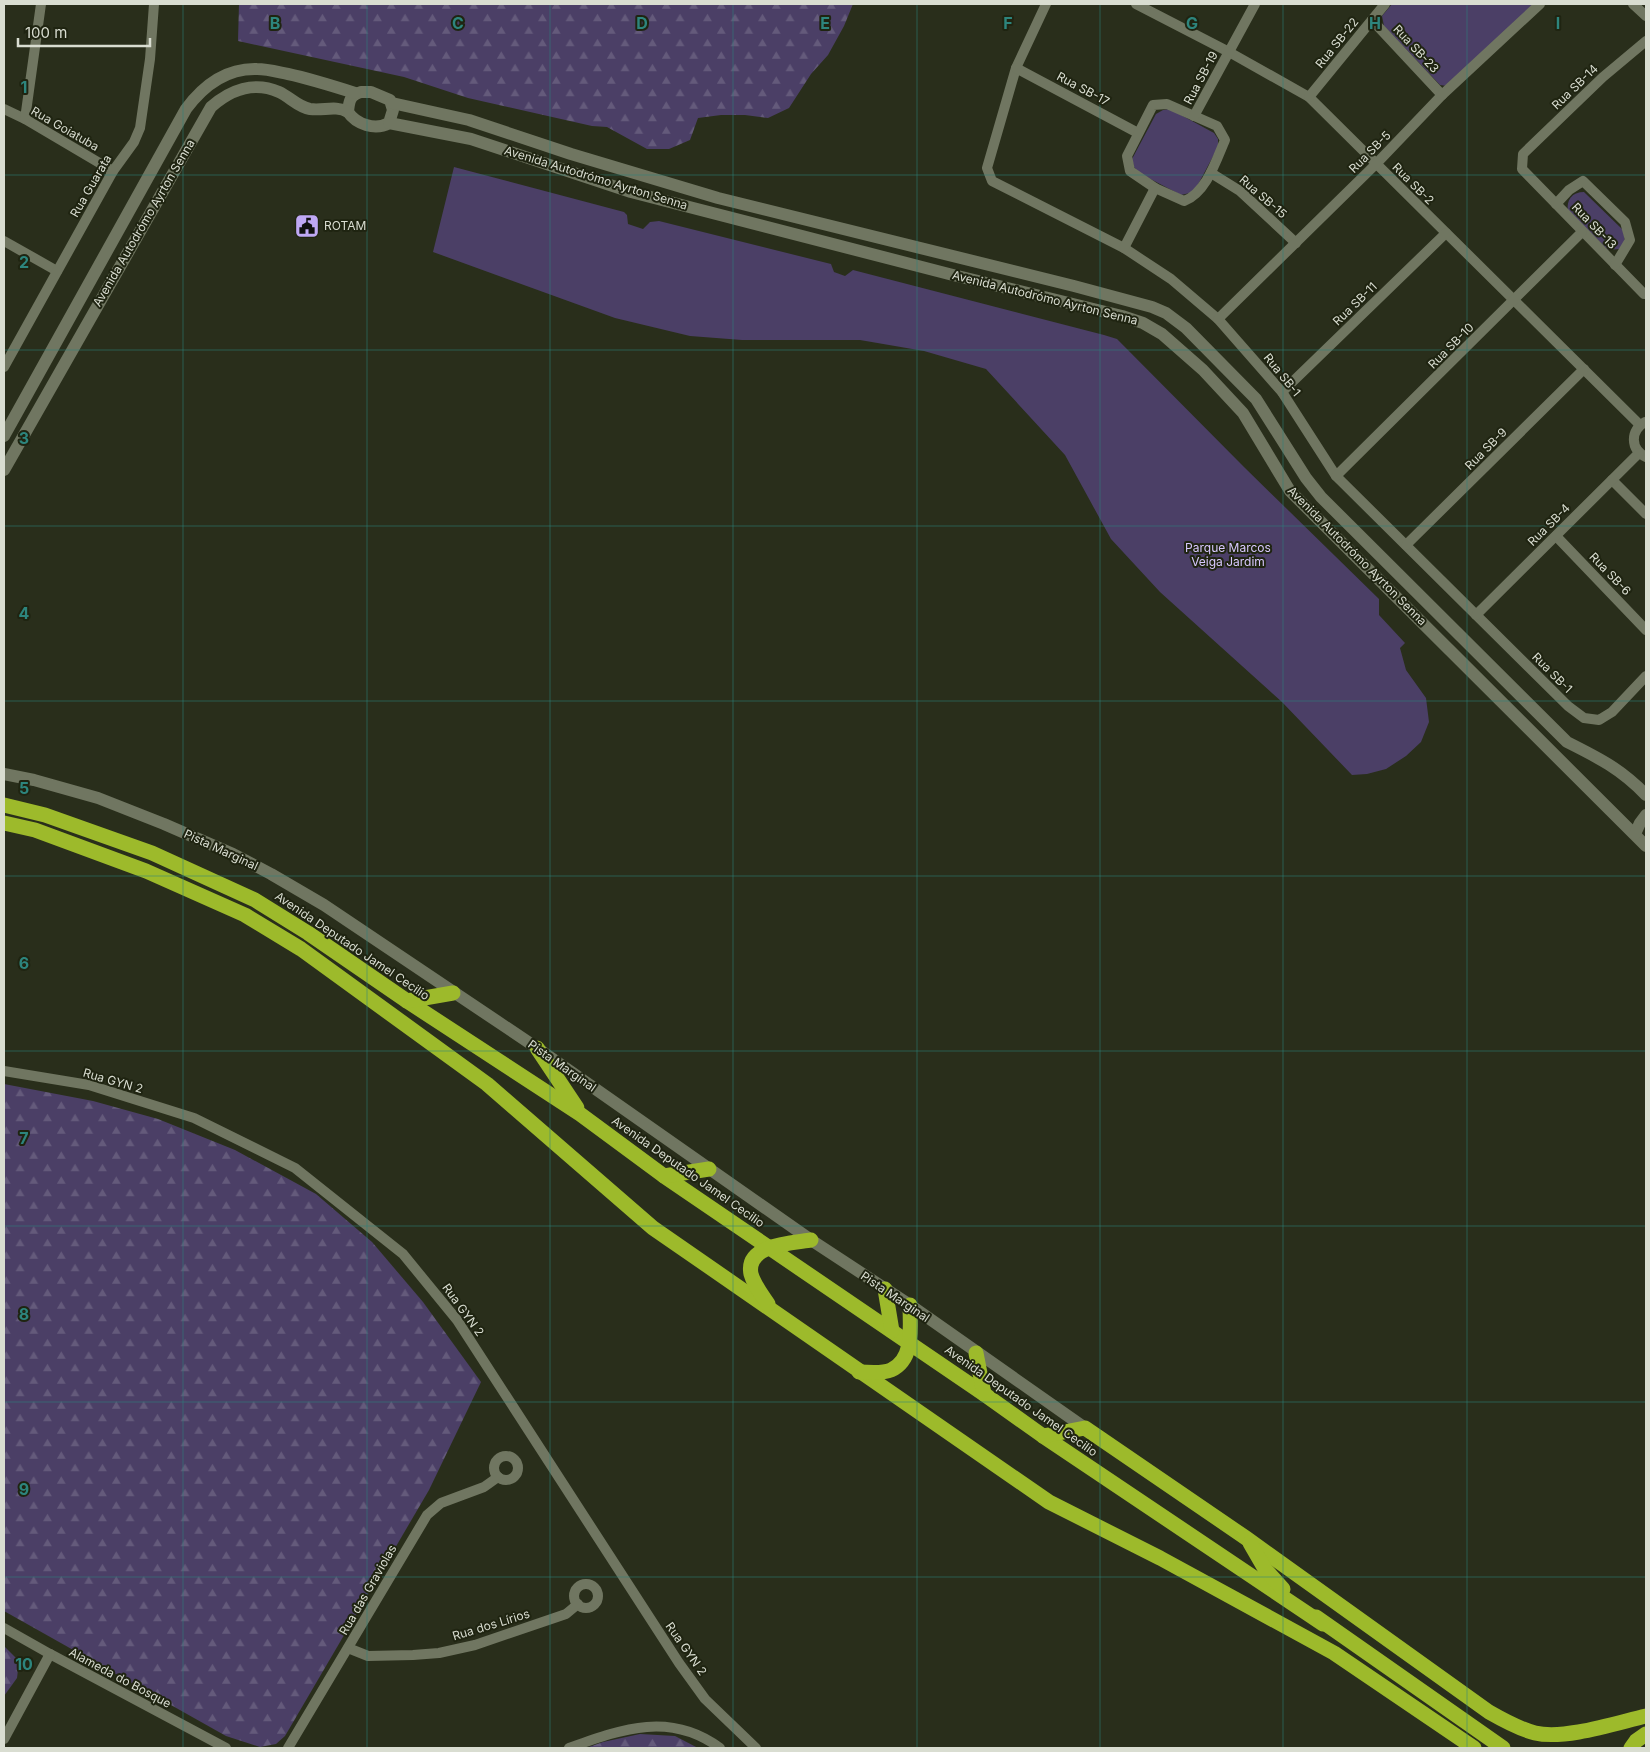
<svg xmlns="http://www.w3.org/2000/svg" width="1650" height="1752" viewBox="0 0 1650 1752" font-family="Inter,sans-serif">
  <defs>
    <pattern id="forest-firs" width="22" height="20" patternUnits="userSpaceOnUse" patternTransform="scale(1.25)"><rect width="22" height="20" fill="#4b3f66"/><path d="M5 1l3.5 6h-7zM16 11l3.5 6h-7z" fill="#645a7b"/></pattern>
  </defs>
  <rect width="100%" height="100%" fill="#292e1b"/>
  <g fill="url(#forest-firs)">
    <path d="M239 4H853L844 26 828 55 811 74 789 108 768 118 745 115H721L698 118 690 140 669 149H647L607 127 592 126 468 98 404 77 238 41Z"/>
    <path d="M4 1084 93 1101 158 1119 235 1150 316 1194 372 1242 423 1302 481 1382 429 1490 285 1736 276 1744 260 1747 226 1736 4 1611Z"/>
    <path d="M4 1646 19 1661 17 1678 4 1696Z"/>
    <path d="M640 1734 675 1736 698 1748H586L603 1742Z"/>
  </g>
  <g fill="#4b3f66">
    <path d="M1392 4H1537L1447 86 1440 85 1384 26 1382 16Z"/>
    <path d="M1170 109 1214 133 1218 139V147L1194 192 1181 195 1139 173 1134 167 1132 159 1156 114 1163 110Z"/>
    <path d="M454 167 624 212 627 215 628 224 643 229 650 222 659 221 831 264 834 272 845 276 853 270 1104 335 1117 339 1244 467 1379 599V615L1405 643 1400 648 1406 670 1426 698 1429 722 1421 742 1406 756 1386 769 1367 774 1352 775 1282 702 1160 592 1111 539 1065 455 986 369 924 351 860 340H742L690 336 615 318 433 252Z"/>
    <path d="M1584 192 1623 230 1625 241 1619 249 1608 250 1568 211C1566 200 1572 192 1584 192Z"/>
  </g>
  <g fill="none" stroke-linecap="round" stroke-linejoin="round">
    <g stroke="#707661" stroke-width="10">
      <path d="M1046 4 1016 68 987 168 992 181 1124 248 1171 279 1218 319 1282 392 1336 476 1568 706 1584 718 1599 720 1612 712 1646 676"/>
      <path d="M1136 4 1229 52 1309 97 1640 425"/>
      <path d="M1633 4 1646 16"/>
      <path d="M1372 20 1442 95"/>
      <path d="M1646 41 1603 77 1523 154 1522 169 1644 294H1646"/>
      <path d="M1016 68 1138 133"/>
      <path d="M1309 97 1385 4"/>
      <path d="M1167 104 1217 126 1225 140C1216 161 1206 193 1184 201L1155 188 1130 171 1127 156 1153 105Z"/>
      <path d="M4 109 25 119 113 171"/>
      <path d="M1194 116 1255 4"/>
      <path d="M25 119 41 4"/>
      <path d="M1211 173 1240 191 1296 243"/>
      <path d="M1556 204 1569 190 1583 181 1625 222 1630 240 1615 265"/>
      <path d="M4 241 57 271"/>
      <path d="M1124 248 1155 188"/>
      <path d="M1218 319 1376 164 1442 95 1540 4"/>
      <path d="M4 367 113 171 134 142 140 128 150 59 154 4"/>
      <path d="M1282 392 1446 233"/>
      <path d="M1645 422C1630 431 1630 449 1646 457"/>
      <path d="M1336 476 1582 232"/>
      <path d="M1612 480 1646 514"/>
      <path d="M1556 536 1646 630"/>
      <path d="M1406 545 1584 369"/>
      <path d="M1476 615 1639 453"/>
      <path d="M4 1071 89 1085 194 1118 295 1168 403 1254 457 1320 679 1663 705 1699 756 1748"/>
      <circle cx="506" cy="1468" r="12"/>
      <circle cx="586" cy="1596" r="12"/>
      <path d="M4 1628 50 1654 226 1748"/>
      <path d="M348 1648 368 1656 413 1655 439 1653 475 1645 566 1614 578 1604"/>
      <path d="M4 1739 50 1654"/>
      <path d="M288 1748 427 1515 441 1503 484 1487 498 1477"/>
      <path d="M569 1748C622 1729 670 1711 720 1748"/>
    </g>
    <g stroke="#707661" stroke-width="12">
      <path d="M361 92H371L390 100 393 110 389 123C375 131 356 124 348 112 349 101 350 95 361 92Z"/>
      <path d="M392 103 469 120 571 154 718 198 1074 286 1152 307 1166 313 1186 328 1256 399 1306 478 1321 497 1567 742C1599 758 1621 769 1646 795"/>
      <path d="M389 123 471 139 631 192 662 200 949 274 1122 316 1143 323 1162 334 1203 370 1243 413 1290 491 1646 846"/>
      <path d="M4 436 186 109C203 86 226 68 257 69 267 69 278 72 288 74 311 79 333 86 355 93"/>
      <path d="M4 470 211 107C230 90 254 81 279 92 290 97 298 107 310 109 324 111 335 105 348 112"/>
      <path d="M4 774 34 780 98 798 164 824 233 854 271 874 324 905 537 1048 811 1240 910 1305 1085 1428"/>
      <path d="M1635 834 1640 823 1646 815"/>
    </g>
    <g stroke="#9dba2b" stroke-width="15">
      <path d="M4 805 45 815 152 853 255 900 308 933 407 1001 580 1114 664 1176 984 1394 1043 1436 1323 1624"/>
      <path d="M4 823 35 830 146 871 245 915 301 949 487 1084 653 1228 1049 1502 1160 1558 1334 1653 1474 1748"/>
      <path d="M407 1001 453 993"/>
      <path d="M537 1048 577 1108"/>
      <path d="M664 1176 709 1169"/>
      <path d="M885 1289 892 1331"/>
      <path d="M768 1304C762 1295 754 1285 751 1274 745 1244 793 1243 811 1240"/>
      <path d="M976 1353 984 1394"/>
      <path d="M859 1372C869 1372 882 1374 891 1370 915 1359 910 1326 910 1305"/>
      <path d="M1043 1436 1085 1428 1246 1538 1489 1712C1503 1720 1519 1729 1535 1733 1565 1740 1616 1723 1646 1716"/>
      <path d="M1250 1543 1265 1569 1283 1589"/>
      <path d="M1316 1617 1503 1748"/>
      <path d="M1631 1748 1636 1741 1646 1734"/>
    </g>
  </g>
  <path fill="none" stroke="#2d857d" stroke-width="1" stroke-opacity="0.55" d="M183 4V1748M367 4V1748M550 4V1748M733 4V1748M917 4V1748M1100 4V1748M1283 4V1748M1467 4V1748M4 175H1646M4 350H1646M4 526H1646M4 701H1646M4 876H1646M4 1051H1646M4 1226H1646M4 1402H1646M4 1577H1646"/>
  <defs>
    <symbol id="civic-square" viewBox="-11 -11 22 22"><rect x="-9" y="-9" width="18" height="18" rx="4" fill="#bfa8f4" stroke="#1f2411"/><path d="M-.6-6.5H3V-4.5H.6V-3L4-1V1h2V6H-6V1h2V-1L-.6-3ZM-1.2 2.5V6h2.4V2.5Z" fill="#111"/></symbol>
  </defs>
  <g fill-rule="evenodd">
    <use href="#civic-square" x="293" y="212" width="28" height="28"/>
  </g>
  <g text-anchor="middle" stroke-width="4" stroke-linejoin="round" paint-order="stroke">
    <g font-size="12" fill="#d9ddd1" stroke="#1f2411">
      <text transform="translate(1337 43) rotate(-51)" y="4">Rua SB-22</text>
      <text transform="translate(1416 49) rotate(47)" y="4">Rua SB-23</text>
      <text transform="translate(1201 78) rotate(-62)" y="4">Rua SB-19</text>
      <text transform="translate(1575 87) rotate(-44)" y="4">Rua SB-14</text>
      <text transform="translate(1083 89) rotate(28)" y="4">Rua SB-17</text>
      <text transform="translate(65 129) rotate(30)" y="4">Rua Goiatuba</text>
      <text transform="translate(1370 152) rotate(-45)" y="4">Rua SB-5</text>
      <text transform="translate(596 178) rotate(17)" y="4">Avenida Autodrómo Ayrton Senna</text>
      <text transform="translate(1413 184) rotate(45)" y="4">Rua SB-2</text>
      <text transform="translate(91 186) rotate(-60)" y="4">Rua Guarata</text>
      <text transform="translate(1263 197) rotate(41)" y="4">Rua SB-15</text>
      <text transform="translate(144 223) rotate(-60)" y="4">Avenida Autodrómo Ayrton Senna</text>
      <text transform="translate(1594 226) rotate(46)" y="4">Rua SB-13</text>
      <text transform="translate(1045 298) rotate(14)" y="4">Avenida Autodrómo Ayrton Senna</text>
      <text transform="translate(1355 304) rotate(-44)" y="4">Rua SB-11</text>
      <text transform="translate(1451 346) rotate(-45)" y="4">Rua SB-10</text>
      <text transform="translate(1282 375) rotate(51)" y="4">Rua SB-1</text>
      <text transform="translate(1486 449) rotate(-45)" y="4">Rua SB-9</text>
      <text transform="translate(1549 525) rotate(-45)" y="4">Rua SB-4</text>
      <text transform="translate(1357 556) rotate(45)" y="4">Avenida Autodrómo Ayrton Senna</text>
      <text transform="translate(1610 574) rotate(46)" y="4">Rua SB-6</text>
      <text transform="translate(1552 673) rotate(45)" y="4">Rua SB-1</text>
      <text transform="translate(221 850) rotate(25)" y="4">Pista Marginal</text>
      <text transform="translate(352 946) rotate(34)" y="4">Avenida Deputado Jamel Cecilio</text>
      <text transform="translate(562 1066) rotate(35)" y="4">Pista Marginal</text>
      <text transform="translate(113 1081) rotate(16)" y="4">Rua GYN 2</text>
      <text transform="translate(688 1172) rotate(35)" y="4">Avenida Deputado Jamel Cecilio</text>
      <text transform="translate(895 1297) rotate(34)" y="4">Pista Marginal</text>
      <text transform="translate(463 1310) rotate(54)" y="4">Rua GYN 2</text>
      <text transform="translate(1021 1401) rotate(35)" y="4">Avenida Deputado Jamel Cecilio</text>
      <text transform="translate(368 1590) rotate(-60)" y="4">Rua das Graviolas</text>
      <text transform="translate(491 1625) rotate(-17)" y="4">Rua dos Lírios</text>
      <text transform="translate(686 1649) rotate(55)" y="4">Rua GYN 2</text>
      <text transform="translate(120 1678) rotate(28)" y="4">Alameda do Bosque</text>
    </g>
    <g font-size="12" fill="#d9ddd1" stroke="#1f2411" text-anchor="start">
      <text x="324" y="230">ROTAM</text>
    </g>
    <g font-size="12" fill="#d8c8ff" stroke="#1f2411">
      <text x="1228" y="552">Parque Marcos<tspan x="1228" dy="14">Veiga Jardim</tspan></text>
    </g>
  </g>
  <g font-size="16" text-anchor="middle" font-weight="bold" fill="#2d857d" stroke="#1f2411" stroke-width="4" stroke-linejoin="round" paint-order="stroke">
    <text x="275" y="29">B</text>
    <text x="458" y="29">C</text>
    <text x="642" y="29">D</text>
    <text x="825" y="29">E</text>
    <text x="1008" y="29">F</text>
    <text x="1192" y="29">G</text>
    <text x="1375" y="29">H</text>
    <text x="1558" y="29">I</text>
    <text x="24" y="93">1</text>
    <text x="24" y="268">2</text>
    <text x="24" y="444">3</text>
    <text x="24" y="619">4</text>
    <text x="24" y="794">5</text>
    <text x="24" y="969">6</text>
    <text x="24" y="1144">7</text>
    <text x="24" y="1320">8</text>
    <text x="24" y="1495">9</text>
    <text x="24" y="1670">10</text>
  </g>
  <rect width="1650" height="1752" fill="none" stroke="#d9ddd1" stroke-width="10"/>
  <path d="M18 38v8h132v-8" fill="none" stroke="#d9ddd1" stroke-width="2.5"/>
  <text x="25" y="38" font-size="15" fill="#d9ddd1" stroke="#1f2411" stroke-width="4" paint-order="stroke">100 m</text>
</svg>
